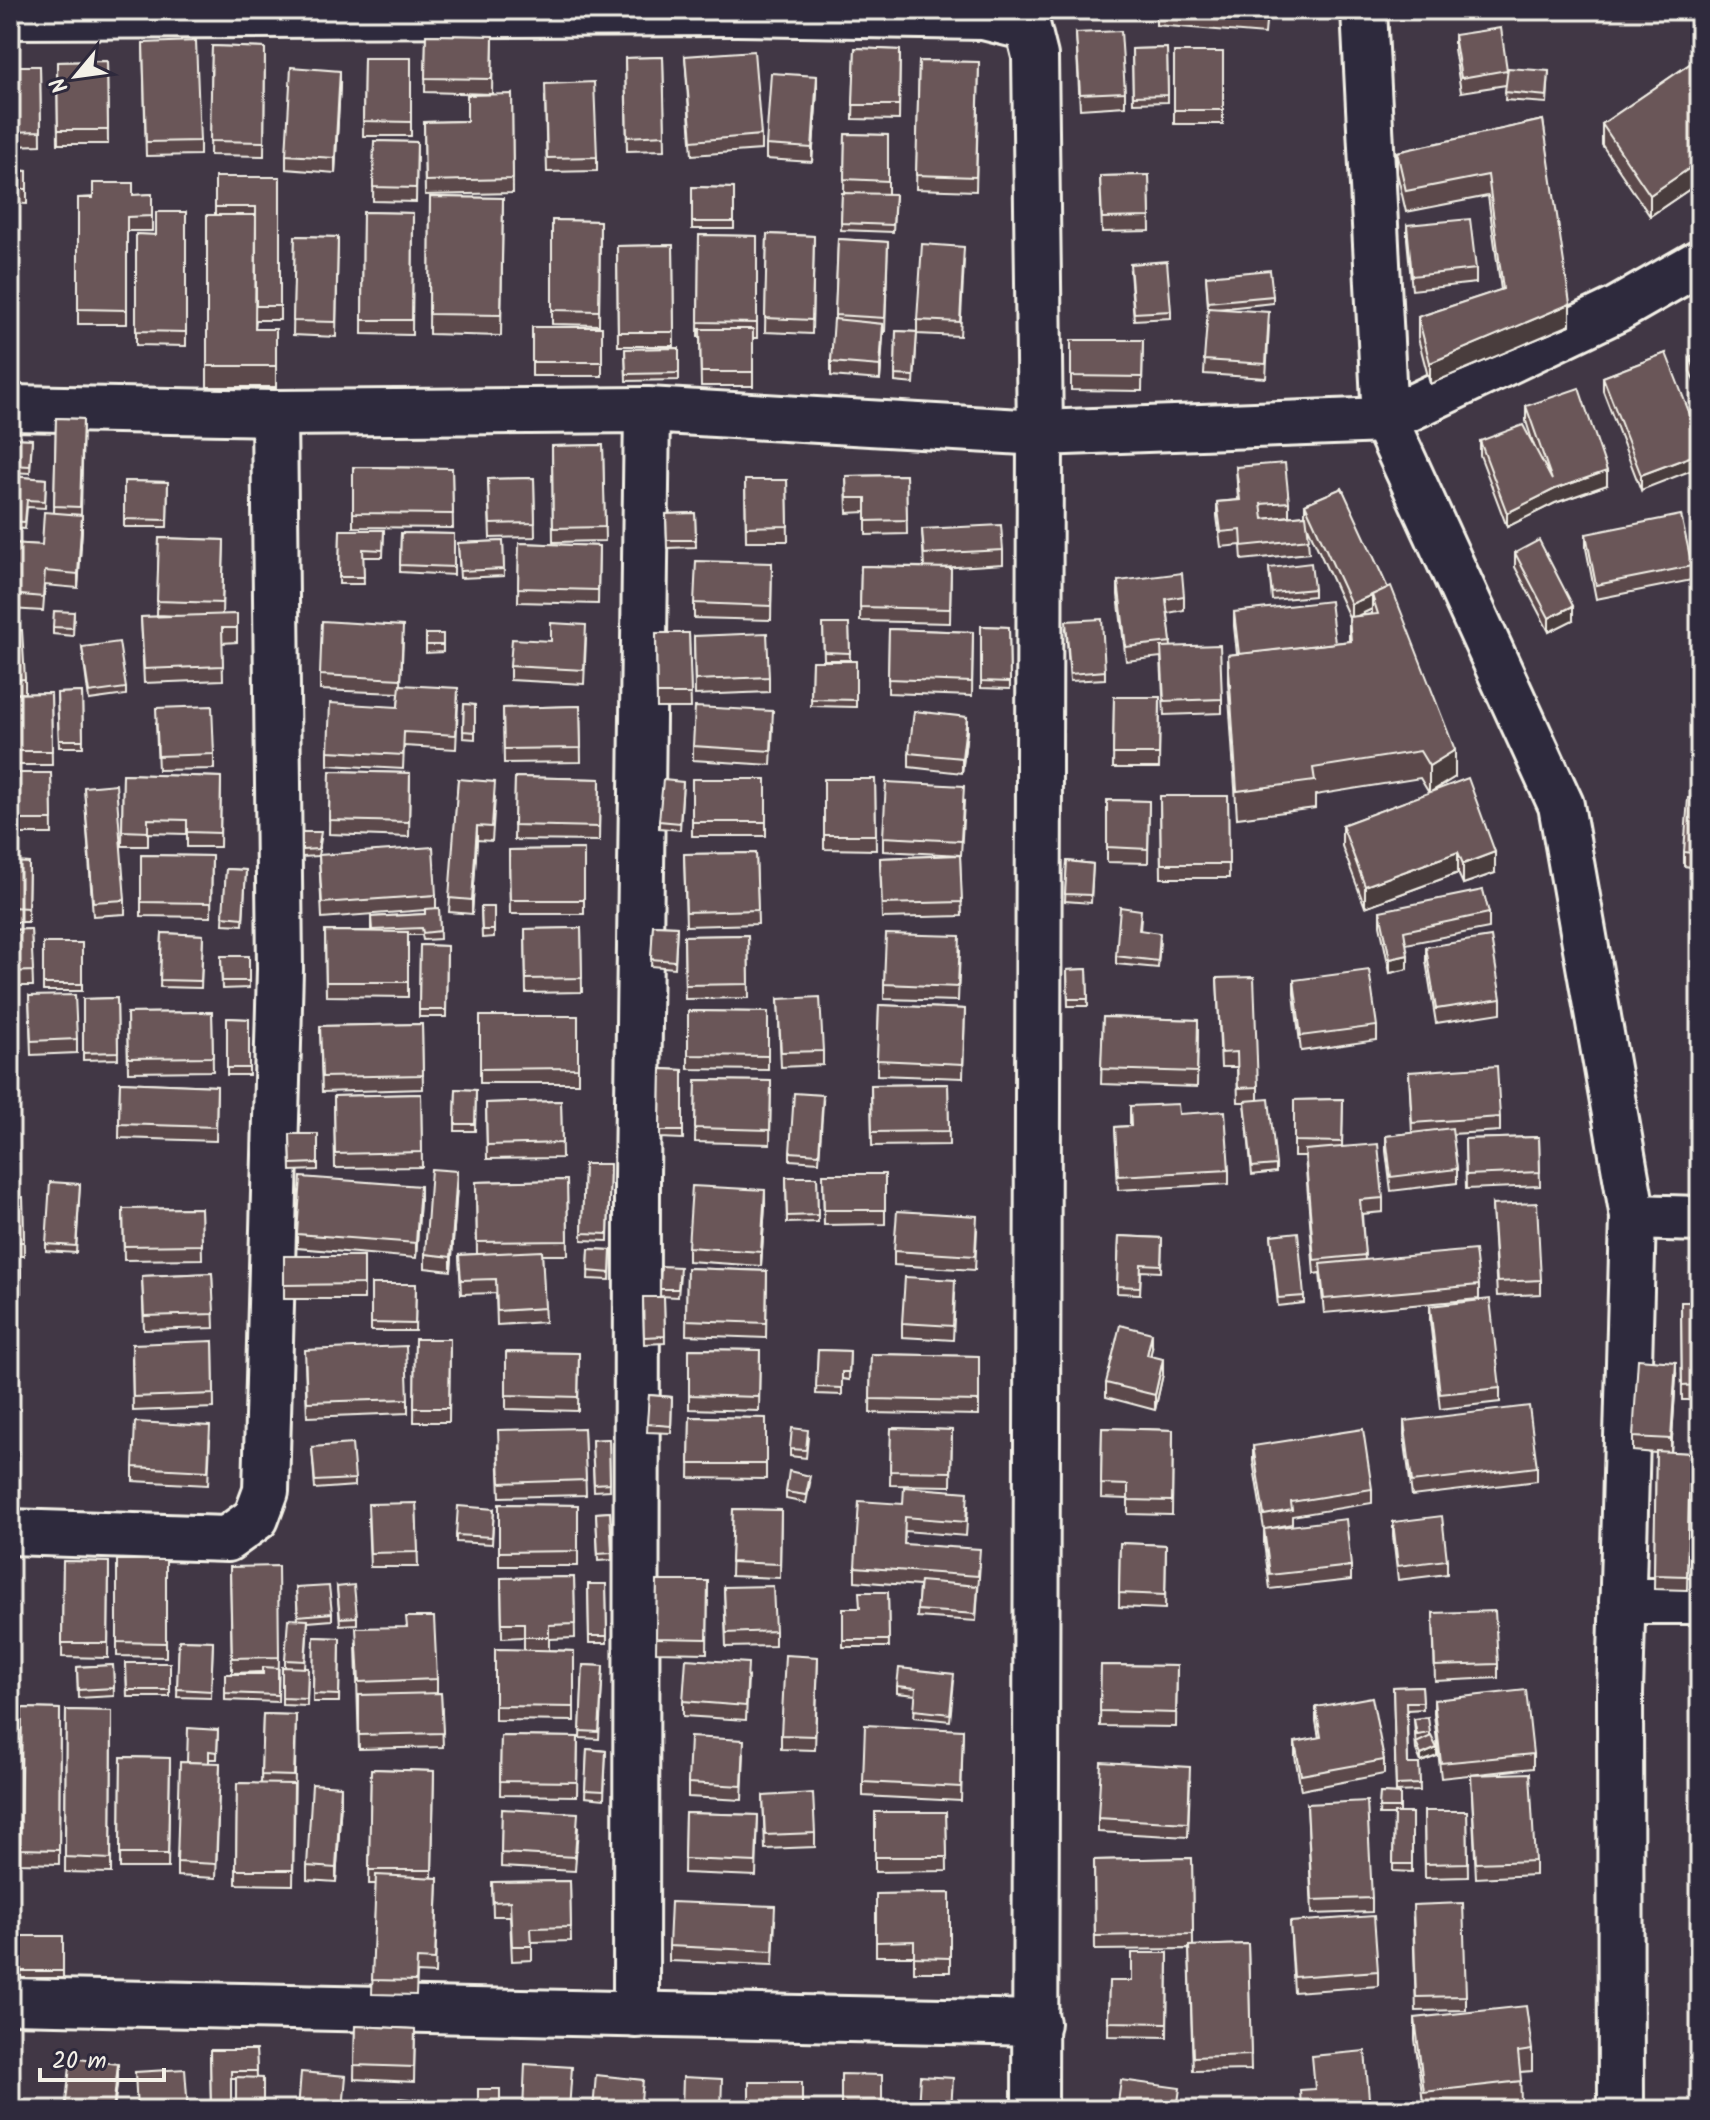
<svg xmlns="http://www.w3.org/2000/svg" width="1710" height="2120" viewBox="0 0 1710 2120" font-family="Kalam,sans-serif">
  <rect width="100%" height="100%" fill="#413745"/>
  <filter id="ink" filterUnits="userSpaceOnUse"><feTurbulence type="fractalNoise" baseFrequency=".0125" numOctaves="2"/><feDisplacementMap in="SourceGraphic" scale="16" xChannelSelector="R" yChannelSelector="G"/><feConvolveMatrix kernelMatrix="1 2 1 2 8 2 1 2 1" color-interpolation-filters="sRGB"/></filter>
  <g filter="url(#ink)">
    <path fill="#50444e" d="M1700 1829V2110H1692Z"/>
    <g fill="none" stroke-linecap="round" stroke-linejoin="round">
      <defs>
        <g id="minor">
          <path d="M1364 10 1385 420 1561 805 1633 1217 1620 1694 1621 2110"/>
          <path d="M10 16 736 13 983 17 1028 28 1035 56 1040 433 1035 2110"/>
          <path d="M10 408 274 413 647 410 1040 433 1385 420 1618 309 1700 262"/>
          <path d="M1633 1217 1700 1219"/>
          <path d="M10 1532 227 1539 256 1518 266 1491 280 969 274 413"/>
          <path d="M1622 1601H1700"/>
          <path d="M10 2001 1037 2023"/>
          <path d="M636 2015 637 1177 647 410"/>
        </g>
      </defs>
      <use href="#minor" stroke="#f4f1e8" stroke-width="50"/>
      <use href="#minor" stroke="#2f2a3d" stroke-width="44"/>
    </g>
    <g fill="#5b4a4c" stroke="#f4f1e8" stroke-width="2" fill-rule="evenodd">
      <path d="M1156 10H1267L1265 34 1156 25Z"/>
      <path d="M1076 33 1125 92V106L1080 109Z"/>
      <path d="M426 35 493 36 492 94 425 92Z"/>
      <path d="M1454 35 1507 71H1549L1547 103 1505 100 1506 85 1461 92 1454 49Z"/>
      <path d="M143 43 200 141V155L146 156Z"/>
      <path d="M212 46 265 48 264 156 210 155Z"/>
      <path d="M855 48 900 50 899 120 853 119Z"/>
      <path d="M1167 48 1168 102 1133 103 1132 49Z"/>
      <rect x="1174" y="52" width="49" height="72"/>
      <path d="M685 56 761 135V150L692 155Z"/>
      <path d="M663 57 665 150 627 151 625 58Z"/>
      <path d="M1700 57V182L1650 216 1602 145V124Z"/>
      <path d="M364 58H411V136H363Z"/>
      <path d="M107 61 108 144H58L57 62Z"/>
      <path d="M919 61 979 62 976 191 916 189Z"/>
      <path d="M10 66H40L41 145 10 146Z"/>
      <path d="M340 85 335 173 286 169V155Z"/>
      <path d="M817 91 812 162 766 159V145Z"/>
      <path d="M512 94 513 193 425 195 424 122 467 121Z"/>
      <path d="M545 98 597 157V171L547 172Z"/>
      <path d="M1543 120 1570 325 1430 384 1418 338V317L1501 290 1488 196 1406 212 1397 173V152Z"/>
      <path d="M845 134 888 135V194H895L893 232 841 230 842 193H844Z"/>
      <path d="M374 141 417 142 416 202 373 201Z"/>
      <path d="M10 170 27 171V204L10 203Z"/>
      <path d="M1149 175 1150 231 1102 232 1100 176Z"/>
      <path d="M215 177H280V320H256L255 329H276V387H207V215H215Z"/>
      <path d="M692 187 734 188V229H692Z"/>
      <path d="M152 194V231H127V324H78V198Z"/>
      <path d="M430 197 503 198 501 336 429 334Z"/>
      <path d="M186 212V346L136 345V234L156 235Z"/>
      <path d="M363 212 413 213 412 335 362 334Z"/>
      <path d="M10 216H19L17 274H10Z"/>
      <path d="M552 220 600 221 599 325 552 324Z"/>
      <path d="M1407 225 1476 269V283L1412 290 1407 239Z"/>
      <path d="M767 234 814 236 812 334 765 332Z"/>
      <path d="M699 235 757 236V338H753V386H701L700 337H698Z"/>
      <path d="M295 236 338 237 336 337 293 335Z"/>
      <path d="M838 239 888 242 885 332H883L880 380 831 376V362L835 319Z"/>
      <path d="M673 245 674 346H618L617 246Z"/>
      <path d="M964 261 960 336 917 334V320Z"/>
      <path d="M1130 271 1171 311V318L1134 320Z"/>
      <path d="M1206 276 1273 296V303L1217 309 1269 326 1266 378 1204 374 1208 308Z"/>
      <rect x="532" y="327" width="70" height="49"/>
      <path d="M896 331 917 332 914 384 895 382Z"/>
      <path d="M1071 340H1143L1142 391 1071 390Z"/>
      <path d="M679 348V380L626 381 625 349Z"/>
      <path d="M1666 353 1641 490 1603 391V377Z"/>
      <path d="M1700 353V396L1690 371V357Z"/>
      <path d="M1526 406 1607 485 1555 503 1507 527 1480 455V441L1535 449 1526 421Z"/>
      <path d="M56 418 83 419 81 515 82 529 78 588 45 585 43 611 10 609V543L42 545 54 513Z"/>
      <path d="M10 438 32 439 30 473 10 472Z"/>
      <path d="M603 445 605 541 553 542 552 446Z"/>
      <path d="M353 467 452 468 453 528 353 527Z"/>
      <path d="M1236 467 1289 502V516L1263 519 1305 515V504L1342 488 1455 777 1431 792 1495 873 1463 884 1458 873 1365 907 1342 846V825L1429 793 1420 778 1315 795V808L1237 818 1228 682V655L1237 654 1234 626V612L1335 643 1349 641V617L1307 525 1309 553 1242 560 1241 545 1221 547 1217 516V502L1238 500ZM1372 609V614L1356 616Z"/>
      <path d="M906 475 907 534 866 535V512L847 513 846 476Z"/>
      <path d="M10 476 46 479 45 508 27 507 25 529 10 528Z"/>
      <path d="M534 478 535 537 490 538 488 479Z"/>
      <path d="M745 480H787L788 541H746Z"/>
      <path d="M124 481 168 482 167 527H124Z"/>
      <path d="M695 513 696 547 667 548 666 514Z"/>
      <path d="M922 529 1003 550V564L940 568H951L950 623 860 621 861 566 924 567Z"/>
      <path d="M340 530H384L383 557H363L364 584H339Z"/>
      <path d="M401 533 454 534V575L400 572Z"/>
      <path d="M1586 534 1692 566V580L1596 599 1586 548Z"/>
      <path d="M159 538 224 540 222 615 237 614V642L222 643 223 680 144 683 141 617 180 616 157 615Z"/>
      <path d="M503 541 504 576 460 578 458 543Z"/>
      <path d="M519 543 599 546 598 604 518 602Z"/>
      <path d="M1515 553 1573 620 1549 632 1515 567Z"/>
      <path d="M772 563 771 620 694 618V603Z"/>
      <path d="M1269 568 1314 589V596L1272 600Z"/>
      <path d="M1118 581 1184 596V610L1168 613 1171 647 1222 699V713L1164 715 1161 657 1126 661 1118 595Z"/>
      <path d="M74 612 73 636 53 634V627Z"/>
      <path d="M823 624H849L850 660H824Z"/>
      <path d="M981 626 1009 627 1010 689 981 688Z"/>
      <path d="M889 629 973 632 972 696 888 693Z"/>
      <path d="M1066 629 1105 671V679L1070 681Z"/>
      <path d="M10 631 25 679V693L10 694Z"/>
      <path d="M656 633H689L691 708H657Z"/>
      <path d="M426 634H443V652L426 653Z"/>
      <path d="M694 636 769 677V692L695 695Z"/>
      <path d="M586 639 584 684 510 680V666L551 641Z"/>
      <path d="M403 640 401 685 458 703 456 749 404 746 403 769 328 765V751L398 707 399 693 320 690V675Z"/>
      <path d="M82 647 126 688V695L89 700Z"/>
      <path d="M812 661H856V707L811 706Z"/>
      <path d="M82 692 83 747H59L57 693Z"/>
      <path d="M51 693 52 765H10V694Z"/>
      <path d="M1114 697H1160L1159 768H1113Z"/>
      <path d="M464 704 475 705V739L463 738Z"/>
      <path d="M580 706 581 762 504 763 503 708Z"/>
      <path d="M156 723 214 754V769L158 770Z"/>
      <path d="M773 726 771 765 693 760V746Z"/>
      <path d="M967 731 962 773 909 767V753Z"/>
      <path d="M330 771 410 773 409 837 329 834Z"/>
      <path d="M10 773H51L52 834H10Z"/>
      <path d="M123 774 221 777 220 847H187V834L148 833V846H122Z"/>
      <path d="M515 777 600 779 599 841 514 840Z"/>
      <path d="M458 779 495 797 492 841 477 840 472 914 449 912Z"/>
      <rect x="692" y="779" width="74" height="57"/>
      <path d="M824 779H875L876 850 824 849Z"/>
      <path d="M683 782 680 830 659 828V821Z"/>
      <path d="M84 787 125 900V914L93 916Z"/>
      <path d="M1160 796H1228L1229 878H1161Z"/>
      <path d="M1700 799V868L1684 866V852Z"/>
      <path d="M1107 800 1149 801 1148 863 1107 862Z"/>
      <path d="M964 801 961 855 883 851V837Z"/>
      <path d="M302 832 321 839 318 856 302 857Z"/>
      <path d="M584 849V914H510L509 850Z"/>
      <path d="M756 853 758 924 686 926 684 854Z"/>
      <path d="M141 855 212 856 211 917 141 916Z"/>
      <path d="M319 855 436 895V909L439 908 440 939 423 940 422 935H408V997L326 996 325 931H371V917L425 914V910L322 918Z"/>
      <path d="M960 855 962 916 882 918 880 858Z"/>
      <path d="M1067 861 1093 864 1091 903 1065 901Z"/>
      <path d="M10 862 29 863 28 922H10Z"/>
      <path d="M226 869 246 870 243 925 223 924Z"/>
      <path d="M481 907H494V937L482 938Z"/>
      <path d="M1380 911 1489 913V928L1406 944 1408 969 1390 973 1380 925Z"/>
      <path d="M1141 917 1140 931 1160 940 1158 968 1116 964V956Z"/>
      <path d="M653 925 677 926 675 968 651 966Z"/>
      <path d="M581 928 582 992 526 993 525 929Z"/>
      <path d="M31 929 33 986H10V930Z"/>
      <path d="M162 933 203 935 201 988 160 987Z"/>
      <path d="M748 935 749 998 685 999 684 936Z"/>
      <rect x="43" y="943" width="39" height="48"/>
      <path d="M420 945 447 946 446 1017H419Z"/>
      <path d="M1426 947 1501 999V1013L1436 1023 1426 961Z"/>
      <path d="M960 950 958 1001 884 999V984Z"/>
      <path d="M221 956H249V988L222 989Z"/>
      <path d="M1087 969 1088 1006H1068L1067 970Z"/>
      <path d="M1217 978 1258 1087V1100L1276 1165V1172L1252 1175 1245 1102H1238L1237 1067H1221Z"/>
      <path d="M1294 980 1377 1026V1040L1301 1051 1294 994Z"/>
      <path d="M29 996 77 1039V1053L31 1055Z"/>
      <path d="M117 998 118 1059 83 1060V999Z"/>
      <path d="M778 999 823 1051V1065L781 1067Z"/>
      <path d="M879 1005 965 1009 963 1078 877 1075Z"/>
      <path d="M688 1011 768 1012V1070L688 1069Z"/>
      <path d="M212 1012 213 1071 128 1072 127 1013Z"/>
      <path d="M10 1014H17L18 1067H10Z"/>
      <rect x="480" y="1016" width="98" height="67"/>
      <path d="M1103 1017 1198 1020 1197 1087 1101 1084Z"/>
      <path d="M227 1018 249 1019V1075H227Z"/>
      <path d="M422 1024 423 1089 322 1092 320 1026Z"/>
      <path d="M661 1069 683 1070V1139L660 1138Z"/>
      <path d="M1409 1072 1500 1117V1131L1452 1134 1457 1169V1183L1391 1191 1386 1151V1136L1412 1133Z"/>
      <path d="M696 1080 771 1081 770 1144 695 1142Z"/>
      <path d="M120 1082 217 1086 216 1141 119 1138Z"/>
      <path d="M948 1084 949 1145 872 1146 871 1085Z"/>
      <path d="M456 1089 476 1090 475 1131H455Z"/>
      <path d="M421 1094 422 1167 335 1168 334 1096Z"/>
      <path d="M1343 1099 1342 1147 1383 1198V1212L1362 1214 1365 1260 1479 1285V1299L1324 1313 1320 1273 1314 1274 1305 1156H1294V1100Z"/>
      <path d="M561 1101 562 1158 487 1159 486 1103Z"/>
      <path d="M823 1102 819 1162 790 1160V1152Z"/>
      <path d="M1130 1106 1179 1114 1229 1170V1184L1118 1190 1115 1127 1130 1126Z"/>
      <path d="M290 1134H318V1170L291 1171Z"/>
      <path d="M1539 1137 1540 1186 1466 1189 1465 1139Z"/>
      <path d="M584 1164H610L608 1241 582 1240Z"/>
      <path d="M823 1174H885V1224L824 1225Z"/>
      <path d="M786 1177H817L818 1222 787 1223Z"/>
      <path d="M567 1180 568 1255H542L545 1322 497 1325 496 1293 461 1294 459 1255 477 1254 476 1182Z"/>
      <path d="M80 1184 76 1253 46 1251V1244Z"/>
      <path d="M457 1185 451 1271 425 1268V1254Z"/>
      <path d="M10 1197H23L24 1256H10Z"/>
      <path d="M420 1200 416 1258 297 1248V1234Z"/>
      <path d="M765 1205 761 1266 688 1261V1247Z"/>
      <path d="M1492 1205 1541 1280V1294L1497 1296Z"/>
      <path d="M201 1208 202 1259 124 1260 123 1209Z"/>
      <path d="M977 1230 975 1270 894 1265V1251Z"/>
      <path d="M1271 1235 1304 1296V1303L1278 1306Z"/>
      <path d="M1119 1236 1162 1238 1161 1272 1141 1271 1140 1294 1117 1293Z"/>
      <path d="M589 1249 611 1250 610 1280 588 1279Z"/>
      <rect x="284" y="1256" width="80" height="43"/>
      <path d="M661 1266 680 1274 678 1297 660 1296Z"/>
      <path d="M10 1268H21V1328L10 1329Z"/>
      <path d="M687 1268 767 1271 766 1338 686 1335Z"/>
      <path d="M212 1273 214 1328 144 1330 142 1276Z"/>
      <path d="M371 1284H416L415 1331H371Z"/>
      <path d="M955 1294 953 1340 902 1337V1323Z"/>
      <path d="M643 1297H664L665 1343 644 1344Z"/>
      <path d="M1681 1302H1700V1400H1682Z"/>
      <path d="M1430 1306 1500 1388V1402L1440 1409 1430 1320Z"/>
      <path d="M415 1339H450L449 1422H414Z"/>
      <path d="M213 1341 214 1408 133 1411 132 1358Z"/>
      <path d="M1152 1348 1150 1356 1163 1374 1155 1410 1106 1397V1383Z"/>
      <path d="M689 1349 760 1350 759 1411 689 1409Z"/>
      <path d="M818 1350 850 1351 849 1380 842 1379V1395L816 1394Z"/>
      <path d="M506 1352 579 1353 578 1411 506 1409Z"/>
      <path d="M871 1354 979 1356V1415L870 1413Z"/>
      <path d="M305 1364 408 1399V1413L307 1417Z"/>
      <path d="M1676 1376 1671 1452 1690 1453 1687 1590 1654 1589 1656 1453 1633 1451V1437Z"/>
      <path d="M649 1395 672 1397 671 1433 647 1432Z"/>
      <path d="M690 1417 766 1418V1479L689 1478Z"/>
      <path d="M1404 1421 1537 1467V1481L1412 1496 1404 1435Z"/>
      <path d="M10 1427H18L19 1488H10Z"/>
      <path d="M584 1428 586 1495 500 1497 498 1445Z"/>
      <path d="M891 1428 952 1430 951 1486 890 1485Z"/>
      <path d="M1102 1428 1173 1430 1172 1515 1128 1514V1499L1101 1498Z"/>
      <path d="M808 1437 806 1458 790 1456V1449Z"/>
      <path d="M609 1439 610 1490 594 1491 592 1440Z"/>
      <path d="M210 1440 208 1485 133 1481V1467Z"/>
      <path d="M1253 1446 1372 1489V1503L1292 1516V1524L1266 1529 1351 1566V1580L1270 1589 1264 1543V1529L1253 1461Z"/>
      <path d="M312 1447 355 1479V1486L315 1489Z"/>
      <path d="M810 1483 806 1503 786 1499V1492Z"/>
      <path d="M10 1491H20L19 1521H10Z"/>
      <path d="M416 1503 418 1567H370L368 1518Z"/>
      <path d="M499 1504 578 1505V1566H499Z"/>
      <path d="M903 1504 968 1506 966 1536 905 1531 904 1544 980 1563 976 1621 917 1617 919 1586 855 1581V1567Z"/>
      <path d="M494 1509 492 1544 456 1542V1535Z"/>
      <path d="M733 1509 781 1510 780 1578 731 1576Z"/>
      <path d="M610 1512 612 1560 598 1561 596 1513Z"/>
      <path d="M1393 1522 1447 1560V1574L1398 1580 1393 1536Z"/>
      <path d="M1120 1543 1166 1545 1165 1609 1119 1607Z"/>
      <path d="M117 1560H166V1657L117 1656Z"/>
      <path d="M63 1561 109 1562 108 1658 62 1657Z"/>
      <path d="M230 1567 279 1657 278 1702 225 1700V1674H263V1672L232 1673Z"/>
      <path d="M574 1577 575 1638 549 1639V1650L574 1651V1721L495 1720V1649L524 1650V1637L502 1638 501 1578Z"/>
      <path d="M657 1581H708L707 1653 656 1652Z"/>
      <path d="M588 1584H606L607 1643H589Z"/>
      <path d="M337 1587 357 1617V1624L340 1625Z"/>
      <path d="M724 1587 775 1631V1646L726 1647Z"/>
      <path d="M296 1588 332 1613V1620L308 1622 305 1668H308L307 1706 282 1705V1667H285V1660L298 1620Z"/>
      <path d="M888 1592 889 1647H843V1608H860Z"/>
      <path d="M1433 1613 1498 1664V1678L1435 1681Z"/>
      <path d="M314 1637 340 1638 339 1702H313Z"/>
      <path d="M179 1640 213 1641 211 1698 177 1697Z"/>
      <path d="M356 1643 437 1679V1693H441L443 1747 359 1749Z"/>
      <path d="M818 1657 815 1750 781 1749V1735Z"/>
      <path d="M126 1663H170V1697H127Z"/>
      <path d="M113 1665 114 1696 78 1698 77 1667Z"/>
      <path d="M583 1665 603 1666 599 1739 580 1738Z"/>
      <path d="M1101 1665 1177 1666 1176 1727 1100 1726Z"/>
      <path d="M748 1677 746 1720 683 1716V1701Z"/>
      <path d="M954 1681 950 1721 914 1717 916 1695 897 1693V1686Z"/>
      <path d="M1422 1686 1423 1709 1407 1710 1408 1764H1419L1420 1791 1396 1792 1393 1687Z"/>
      <path d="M1434 1700 1533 1754V1768L1441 1778 1434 1714Z"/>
      <path d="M1316 1707 1384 1760V1774L1301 1790 1295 1756V1742L1319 1738 1316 1721Z"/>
      <path d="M22 1708 60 1709 59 1864 20 1863Z"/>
      <path d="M66 1710 112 1711 111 1873 65 1872Z"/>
      <path d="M263 1714 296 1715 293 1885 236 1884 237 1783 261 1784Z"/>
      <path d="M1414 1719 1430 1733V1737L1437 1756 1421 1762 1416 1750Z"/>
      <path d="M218 1730 217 1759H209V1763H220L216 1878 177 1876V1862L187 1762Z"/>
      <path d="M963 1730 961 1801 863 1796V1782Z"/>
      <path d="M501 1736 578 1737 577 1796 500 1795Z"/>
      <path d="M587 1749 606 1751 604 1799 585 1797Z"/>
      <path d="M744 1754 742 1800 688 1797V1783Z"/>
      <path d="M121 1757 170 1758 168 1868H120Z"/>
      <path d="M371 1769 434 1771 432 1878H438L435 1974 417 1973 416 1995 372 1994 376 1884H369Z"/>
      <path d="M1471 1775 1535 1861V1875L1476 1878Z"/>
      <path d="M1190 1781 1188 1837 1098 1832V1818Z"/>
      <path d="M1380 1793 1400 1794V1813H1412V1872L1393 1871 1394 1815H1379Z"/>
      <path d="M763 1796 815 1833V1847L765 1849Z"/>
      <path d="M341 1800 336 1882 307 1880V1866Z"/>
      <path d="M1307 1804 1372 1898V1912L1312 1914Z"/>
      <path d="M502 1809 578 1827 575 1871 501 1867Z"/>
      <path d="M1424 1811H1467L1468 1877 1425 1878Z"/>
      <path d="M875 1812H946L947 1871 875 1872Z"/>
      <path d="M685 1813 758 1815 756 1876 684 1873Z"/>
      <path d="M1192 1858 1193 1946 1248 1944 1251 2070 1193 2071 1189 1949 1095 1950 1094 1860Z"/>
      <path d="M570 1881 571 1941 532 1942V1960L512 1961 510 1916H493L492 1882Z"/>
      <path d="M950 1893V1972H914V1956H876V1894Z"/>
      <path d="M1413 1919 1466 1996V2010L1416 2011Z"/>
      <path d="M775 1920 773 1965 669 1961V1946Z"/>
      <path d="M1290 1922 1378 1971V1986L1294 1992Z"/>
      <rect x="21" y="1936" width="42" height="42"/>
      <path d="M1168 1953 1167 2037 1108 2036 1109 1981H1132Z"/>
      <path d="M1415 2018 1532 2050V2071L1520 2072 1521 2102 1451 2110H1424L1415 2039Z"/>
      <path d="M355 2026 415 2029 414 2082 354 2079Z"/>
      <path d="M210 2050H256L257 2078H231V2110H211Z"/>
    </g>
    <g fill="#4a3c3e" stroke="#f4f1e8" stroke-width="2">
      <path d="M340 71V85L335 173V158Z"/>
      <path d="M817 76V91L812 162V148Z"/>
      <path d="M1700 161V182L1650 216V195Z"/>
      <path d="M1570 304V325L1430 384V363Z"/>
      <path d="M883 324V338L880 380V366Z"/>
      <path d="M1700 453V467L1641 490V475Z"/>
      <path d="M1607 471V485L1555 503 1507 527V513L1555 489Z"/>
      <path d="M82 515V529L78 588V574Z"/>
      <path d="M1372 595V609L1351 619V604Z"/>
      <path d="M1573 606V620L1549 632V618Z"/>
      <path d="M967 717V731L962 773V758Z"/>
      <path d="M1455 750V777L1429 793V766Z"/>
      <path d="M477 826V840L472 914V900Z"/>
      <path d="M1458 852V873L1365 907V886Z"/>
      <path d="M1495 852V873L1463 884V864Z"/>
      <path d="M1408 955V969L1390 973V959Z"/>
      <path d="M457 1171V1185L451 1271V1257Z"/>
      <path d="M420 1186V1200L416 1258V1243Z"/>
      <path d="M765 1190V1205L761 1266V1252Z"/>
      <path d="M1152 1333V1348L1147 1370V1355Z"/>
      <path d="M1163 1359V1374L1155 1410V1395Z"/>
      <path d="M1676 1362V1376L1671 1454V1439Z"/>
      <path d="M1437 1748V1756L1421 1762V1755Z"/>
      <path d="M341 1786V1800L336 1882V1868Z"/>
      <path d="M118 2064V2078L114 2110H113Z"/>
    </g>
    <g fill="#6a5658" stroke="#f4f1e8" stroke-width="2">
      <path d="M1156 10H1266L1265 19Z"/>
      <path d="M1501 28 1507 70 1461 78 1454 35Z"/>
      <path d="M1121 31 1125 92 1080 94 1076 33Z"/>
      <path d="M426 35 493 36 492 79 425 78Z"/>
      <path d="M196 41 200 141 146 142 143 43Z"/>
      <path d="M212 46 265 48 264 142 210 141Z"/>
      <path d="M855 48 900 50 899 105H853Z"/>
      <path d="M1167 48 1168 95 1133 96 1132 49Z"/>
      <path d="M754 51 761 135 692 141 685 56Z"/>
      <rect x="1174" y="52" width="49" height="58"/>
      <path d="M663 57 665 135 627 137 625 58Z"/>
      <path d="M1700 57V161L1650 195 1602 124Z"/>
      <path d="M364 58H411V122L363 121Z"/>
      <path d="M107 61 108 130H58L57 62Z"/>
      <path d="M919 61 979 62 976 177 916 175Z"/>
      <path d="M10 66H40L41 131 10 132Z"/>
      <path d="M291 67 340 71 335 158 286 155Z"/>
      <path d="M1508 68 1549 71 1547 96 1505 92Z"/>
      <path d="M771 73 817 76 812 148 766 145Z"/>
      <path d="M594 82 597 157 547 158 545 84Z"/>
      <path d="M512 94 513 179 425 181 424 122 467 121V95Z"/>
      <path d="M1543 120 1570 304 1430 363 1418 317 1503 289 1488 175 1406 191 1397 152Z"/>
      <path d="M845 134 888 135V181L844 179Z"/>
      <path d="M374 141 417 142 416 188 373 187Z"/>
      <path d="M10 170 27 171V189H10Z"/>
      <path d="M1149 175 1150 217 1102 218 1100 176Z"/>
      <path d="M215 177H280V306H256V207H215Z"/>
      <path d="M93 183H133V195L152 194V216L127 217V310L78 309V198H93Z"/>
      <path d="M692 187 734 188V222H692Z"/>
      <path d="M842 193 895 194 893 225 841 223Z"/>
      <path d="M430 197 503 198 501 315 429 314Z"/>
      <path d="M156 212H186V332L136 331V234L156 235Z"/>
      <path d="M363 212 413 213 412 320H362Z"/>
      <path d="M207 215H256L255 329H276V366H207Z"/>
      <path d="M10 216H19L17 267 10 266Z"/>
      <path d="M1470 219 1476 269 1412 276 1407 225Z"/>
      <path d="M552 220 600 221 599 311 552 310Z"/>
      <path d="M767 234 814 236 812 320 765 318Z"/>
      <path d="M699 235 757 236V323L698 322Z"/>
      <path d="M295 236 338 237 336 322 293 321Z"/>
      <path d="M838 239 888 242 885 318 835 315Z"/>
      <path d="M922 244 964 247 960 322 917 320Z"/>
      <path d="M673 245 674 332H618L617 246Z"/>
      <path d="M1167 261 1171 311 1134 313 1130 264Z"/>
      <path d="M1270 270 1273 296 1208 302 1206 276Z"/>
      <path d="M1208 308 1269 312 1266 364 1204 360Z"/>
      <path d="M834 319 883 324 880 366 831 362Z"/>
      <rect x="532" y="327" width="70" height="35"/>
      <path d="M700 329H753V372H701Z"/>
      <path d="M896 331 917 332 914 376 895 375Z"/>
      <path d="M1071 340H1143L1142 377 1071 376Z"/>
      <path d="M679 348V373L626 374 625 349Z"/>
      <path d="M1666 353 1700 440V453L1641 475 1603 377Z"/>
      <path d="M1700 353V382L1690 357Z"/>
      <path d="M1579 388 1607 471 1555 489 1507 513 1480 441 1523 425 1552 480 1526 406Z"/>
      <path d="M56 418 83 419 80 507 54 506Z"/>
      <path d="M10 438 32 439 30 466 10 465Z"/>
      <path d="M603 445 605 527 553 528 552 446Z"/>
      <path d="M1285 463 1289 502 1261 504 1263 519 1306 515 1309 539 1242 546 1241 530 1221 532 1217 502 1240 500 1236 467Z"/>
      <path d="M353 467 452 468 453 514 353 513Z"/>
      <path d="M906 475 907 520 866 521V498H847L846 476Z"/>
      <path d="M10 476 46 479 45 501 27 500 25 522 10 521Z"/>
      <path d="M534 478 535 523 490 524 488 479Z"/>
      <path d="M745 480H787L788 526 746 527Z"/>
      <path d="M124 481 168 482 167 520 124 519Z"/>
      <path d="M1342 488 1388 588 1351 604 1305 504Z"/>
      <path d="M44 512 82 515 78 574 45 571 43 597 10 594V543L42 545Z"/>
      <path d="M695 513 696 540H667L666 514Z"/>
      <path d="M1681 515 1692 566 1596 585 1586 534Z"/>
      <path d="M1001 525 1003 550 924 554 922 529Z"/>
      <path d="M340 530H384L383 550 363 549 364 577H339Z"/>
      <path d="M401 533 454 534V567L400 565Z"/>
      <path d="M159 538 224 540 222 603 157 601Z"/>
      <path d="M1539 540 1573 606 1549 618 1515 553Z"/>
      <path d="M503 541 504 569 460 571 458 543Z"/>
      <path d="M519 543 599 546 598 590 518 588Z"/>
      <path d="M696 561 772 563 771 606 694 603Z"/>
      <path d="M1311 563 1314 589 1272 593 1269 568Z"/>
      <path d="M861 566 951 568 950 609 860 607Z"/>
      <path d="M1182 573 1184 596 1166 599 1171 642 1126 647 1118 581Z"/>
      <path d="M1391 586 1455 750 1429 766 1420 751 1313 768 1315 781 1237 791 1228 655 1351 641 1349 617 1378 614 1372 595Z"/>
      <path d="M1330 601 1335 643 1239 654 1234 612Z"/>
      <path d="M54 611 74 612 73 628 53 627Z"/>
      <path d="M237 614V628H222L223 666 144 669 141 617Z"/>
      <path d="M1102 619 1105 671 1070 674 1066 621Z"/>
      <path d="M322 621 403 626 401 679 320 675Z"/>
      <path d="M551 623 586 625 584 670 510 666 512 639 551 641Z"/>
      <path d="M823 624H849L850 653 824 652Z"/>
      <path d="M981 626 1009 627 1010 682 981 681Z"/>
      <path d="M889 629 973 632 972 682 888 679Z"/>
      <path d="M22 630 25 679 10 680V631Z"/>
      <path d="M656 633H689L691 694H657Z"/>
      <path d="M767 633 769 677 695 680 694 636Z"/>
      <rect x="426" y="634" width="17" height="11"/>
      <path d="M119 642 126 688 89 693 82 647Z"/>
      <path d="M1220 645 1222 699 1164 701 1161 647Z"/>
      <path d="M812 661H856V700L811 699Z"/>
      <path d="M400 685 458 688 456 735 404 732 403 755 328 751 330 703 398 707Z"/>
      <path d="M82 692 83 740H59L57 693Z"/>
      <path d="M51 693 52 751H10V694Z"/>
      <path d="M1114 697H1160L1159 754H1113Z"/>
      <path d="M464 704 475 705V732L463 731Z"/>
      <path d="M212 706 214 754 158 756 156 708Z"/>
      <path d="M580 706 581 748 504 749 503 708Z"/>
      <path d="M695 707 773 711 771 751 693 746Z"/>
      <path d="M914 711 967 717 962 758 909 753Z"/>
      <path d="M330 771 410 773 409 822 329 820Z"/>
      <path d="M10 773H51L52 820H10Z"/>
      <path d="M123 774 221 777 220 833 187 832V820L148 819V832L122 831Z"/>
      <path d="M515 777 600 779 599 827 514 825Z"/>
      <path d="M1468 778 1495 852 1463 864 1458 852 1365 886 1342 825Z"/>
      <path d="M458 779 495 782 492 827 477 826 472 900 449 898Z"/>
      <rect x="692" y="779" width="74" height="43"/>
      <path d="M824 779H875L876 835H824Z"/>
      <path d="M663 780 683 782 680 823 659 821Z"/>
      <path d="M886 782 964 786 961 841 883 837Z"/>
      <path d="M116 784 125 900 93 902 84 787Z"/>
      <path d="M1160 796H1228L1229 864H1161Z"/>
      <path d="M1688 798 1700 799V854L1684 852Z"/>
      <path d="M1107 800 1149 801 1148 849 1107 847Z"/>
      <path d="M302 832H321L318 849 302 850Z"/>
      <path d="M433 847 436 895 322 903 319 855Z"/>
      <path d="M584 849V900H510L509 850Z"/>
      <path d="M756 853 758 910 686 912 684 854Z"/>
      <path d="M141 855 212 856 211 903 141 902Z"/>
      <path d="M960 855 962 902 882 904 880 858Z"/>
      <path d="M1067 861 1093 864 1091 895 1065 894Z"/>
      <path d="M10 862 29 863 28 908 10 907Z"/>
      <path d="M226 869 246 870 243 918 223 916Z"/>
      <path d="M1483 890 1489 913 1404 931 1408 955 1390 959 1380 911Z"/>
      <path d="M481 907H494V930H482Z"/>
      <path d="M1120 907 1141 910 1139 930 1160 933 1158 961 1116 956Z"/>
      <path d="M439 908 440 931 423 933 422 928 372 930 371 917 425 914V909Z"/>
      <path d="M653 925 677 926 675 961 651 959Z"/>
      <path d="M581 928 582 978 526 979 525 929Z"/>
      <path d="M31 929 33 971 10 972V930Z"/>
      <path d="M325 931 408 932V982H326Z"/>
      <path d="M162 933 203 935 201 981 160 980Z"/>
      <path d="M886 934 960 936 958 987 884 984Z"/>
      <path d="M748 935 749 984 685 985 684 936Z"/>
      <path d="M1491 937 1501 999 1436 1009 1426 947Z"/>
      <rect x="43" y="943" width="39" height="41"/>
      <path d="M420 945 447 946 446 1010H419Z"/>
      <path d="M221 956H249V981H222Z"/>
      <path d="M1087 969 1088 999H1068L1067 970Z"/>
      <path d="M1369 970 1377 1026 1301 1036 1294 980Z"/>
      <path d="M1254 977 1258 1087 1238 1088 1237 1052 1221 1053 1217 978Z"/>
      <path d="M75 995 77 1039 31 1041 29 996Z"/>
      <path d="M820 997 823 1051 781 1052 778 999Z"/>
      <path d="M117 998 118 1052 83 1053V999Z"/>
      <path d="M879 1005 965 1009 963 1064 877 1060Z"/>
      <path d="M688 1011 768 1012V1056L688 1055Z"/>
      <path d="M212 1012 213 1057 128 1058 127 1013Z"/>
      <path d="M10 1014H17L18 1052H10Z"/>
      <path d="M480 1016H578V1068L480 1069Z"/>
      <path d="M1103 1017 1198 1020 1197 1072 1101 1069Z"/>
      <path d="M227 1018 249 1019V1068H227Z"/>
      <path d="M422 1024 423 1075 322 1077 320 1026Z"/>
      <path d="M1497 1066 1500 1117 1412 1123 1409 1072Z"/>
      <path d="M661 1069 683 1070V1131H660Z"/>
      <path d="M696 1080 771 1081 770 1130 695 1128Z"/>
      <path d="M120 1082 217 1086 216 1127 119 1124Z"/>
      <path d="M948 1084 949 1131 872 1132 871 1085Z"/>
      <path d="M456 1089 476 1090 475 1124H455Z"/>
      <path d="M794 1093 823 1095 819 1154 790 1152Z"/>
      <path d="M421 1094 422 1152 335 1154 334 1096Z"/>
      <path d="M1269 1099 1276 1165 1252 1167 1245 1101Z"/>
      <path d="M1343 1099 1342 1142 1294 1141V1100Z"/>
      <path d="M561 1101 562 1143 487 1145 486 1103Z"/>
      <path d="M1178 1104 1179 1114 1225 1111 1229 1170 1118 1176 1115 1127 1131 1126 1130 1106Z"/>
      <path d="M1452 1128 1457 1169 1391 1177 1386 1136Z"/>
      <path d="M290 1134H318V1163L291 1164Z"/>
      <path d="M1539 1137 1540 1172 1466 1175 1465 1139Z"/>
      <path d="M1378 1144 1383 1198 1360 1200 1365 1255 1314 1260 1305 1150Z"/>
      <path d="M584 1164H610L608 1234 582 1233Z"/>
      <path d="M431 1169 457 1171 451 1257 425 1254Z"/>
      <path d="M823 1174H885V1210H824Z"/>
      <path d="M301 1177 420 1186 416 1243 297 1234Z"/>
      <path d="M786 1177H817L818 1215 787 1216Z"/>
      <path d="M567 1180 568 1241 477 1242 476 1182Z"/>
      <path d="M50 1182 80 1184 76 1246 46 1244Z"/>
      <path d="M692 1186 765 1190 761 1252 688 1247Z"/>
      <path d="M10 1197H23L24 1242H10Z"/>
      <path d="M1537 1203 1541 1280 1497 1282 1492 1205Z"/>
      <path d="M201 1208 202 1245 124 1246 123 1209Z"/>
      <path d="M897 1211 977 1216 975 1256 894 1251Z"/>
      <path d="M1298 1232 1304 1296 1278 1298 1271 1235Z"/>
      <path d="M1119 1236 1162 1238 1161 1265 1141 1264 1140 1287 1117 1286Z"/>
      <path d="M589 1249 611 1250 610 1273 588 1271Z"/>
      <path d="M1475 1250 1479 1285 1324 1299 1320 1264Z"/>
      <path d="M542 1251 545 1308 497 1311 496 1279 461 1280 459 1255Z"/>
      <path d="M284 1256H364V1284L284 1285Z"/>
      <path d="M661 1266 680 1267 678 1289H660Z"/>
      <rect x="10" y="1268" width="11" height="46"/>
      <path d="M687 1268 767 1271 766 1323 686 1320Z"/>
      <path d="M212 1273 214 1314 144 1316 142 1276Z"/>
      <path d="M905 1277 955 1280 953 1326 902 1323Z"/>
      <path d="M371 1284H416L415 1324 371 1323Z"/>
      <path d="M643 1297H664L665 1336 644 1337Z"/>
      <path d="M1490 1299 1500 1388 1440 1394 1430 1306Z"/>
      <path d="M1681 1302H1700V1385L1682 1386Z"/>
      <path d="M1120 1325 1152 1333 1147 1355 1163 1359 1155 1395 1106 1383Z"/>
      <path d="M415 1339H450L449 1408H414Z"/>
      <path d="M213 1341 214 1394 133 1397 132 1344Z"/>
      <path d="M406 1346 408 1399 307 1402 305 1350Z"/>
      <path d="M689 1349 760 1350 759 1397 689 1395Z"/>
      <path d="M818 1350 850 1351 849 1372H842V1388L816 1387Z"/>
      <path d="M506 1352 579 1353 578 1397 506 1395Z"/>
      <path d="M871 1354 979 1356V1401L870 1399Z"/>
      <path d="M1638 1359 1676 1362 1671 1439 1633 1437Z"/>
      <path d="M649 1395 672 1397 671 1426 647 1424Z"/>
      <path d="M1529 1406 1537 1467 1412 1482 1404 1421Z"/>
      <path d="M690 1417 766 1418V1464H689Z"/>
      <path d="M135 1422 210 1426 208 1471 133 1467Z"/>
      <path d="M10 1427H18L19 1473 10 1474Z"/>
      <path d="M584 1428 586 1480 500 1483 498 1430Z"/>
      <path d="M792 1428 808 1430 806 1450 790 1449Z"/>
      <path d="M891 1428 952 1430 951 1472 890 1471Z"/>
      <path d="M1102 1428 1173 1430 1172 1501 1128 1500V1485L1101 1484Z"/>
      <path d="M1363 1429 1372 1489 1291 1502 1292 1510 1264 1515 1253 1446Z"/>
      <path d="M609 1439 610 1483 594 1484 592 1440Z"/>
      <path d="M352 1444 355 1479 315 1481 312 1447Z"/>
      <path d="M1656 1451 1690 1453 1687 1576 1654 1575Z"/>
      <path d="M789 1471 810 1476 806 1495 786 1492Z"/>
      <path d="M904 1487 968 1492 966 1522 905 1517 904 1544 980 1549 978 1576 855 1567 859 1501 903 1504Z"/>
      <path d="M10 1491H20L19 1514H10Z"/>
      <path d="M416 1503 418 1552 370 1553 368 1504Z"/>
      <path d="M499 1504 578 1505V1551L499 1552Z"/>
      <path d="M458 1506 494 1509 492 1537 456 1535Z"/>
      <path d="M733 1509 781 1510 780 1564 731 1562Z"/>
      <path d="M610 1512 612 1553 598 1554 596 1513Z"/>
      <path d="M1442 1516 1447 1560 1398 1566 1393 1522Z"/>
      <path d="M1346 1519 1351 1566 1270 1575 1264 1529Z"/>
      <path d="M1120 1543 1166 1545 1165 1595 1119 1593Z"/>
      <path d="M117 1560H166V1643L117 1642Z"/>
      <path d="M63 1561 109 1562 108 1643H62Z"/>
      <path d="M278 1566 279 1657 232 1658 230 1567Z"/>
      <path d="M574 1577 575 1624 549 1625V1637H524V1623H502L501 1578Z"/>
      <path d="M657 1581H708L707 1639 656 1638Z"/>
      <path d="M920 1581 978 1586 976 1614 917 1610Z"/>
      <path d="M588 1584H606L607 1636H589Z"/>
      <path d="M354 1585 357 1617 340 1618 337 1587Z"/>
      <path d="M329 1586 332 1613 298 1616 296 1588Z"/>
      <path d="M773 1586 775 1631 726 1633 724 1587Z"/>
      <path d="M859 1592H888L889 1640H843V1608H860Z"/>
      <path d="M1495 1611 1498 1664 1435 1666 1433 1613Z"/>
      <path d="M406 1617H434L437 1679 359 1682 356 1628 407 1627Z"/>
      <path d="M288 1619 308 1620 305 1661 285 1660Z"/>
      <path d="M314 1637 340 1638 339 1695 313 1694Z"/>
      <path d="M179 1640 213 1641 211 1691 177 1689Z"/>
      <path d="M495 1649 574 1651V1707L495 1706Z"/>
      <path d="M785 1655 818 1657 815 1736 781 1735Z"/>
      <path d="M686 1659 748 1663 746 1706 683 1701Z"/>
      <path d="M126 1663H170V1690H127Z"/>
      <path d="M113 1665 114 1688 78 1690 77 1667Z"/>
      <path d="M583 1665 603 1666 599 1732 580 1731Z"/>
      <path d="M1101 1665 1177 1666 1176 1713 1100 1711Z"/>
      <path d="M263 1667 278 1668V1695L225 1693V1674H263Z"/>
      <path d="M282 1667 308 1668 307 1699 282 1698Z"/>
      <path d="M899 1668 954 1674 950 1714 914 1710 916 1688 897 1686Z"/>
      <path d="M1422 1686 1423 1702H1406L1408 1764H1419L1420 1784 1396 1785 1393 1687Z"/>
      <path d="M1526 1690 1533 1754 1441 1763 1434 1700Z"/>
      <path d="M441 1693 443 1733 359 1735V1695Z"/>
      <path d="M1372 1697 1384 1760 1301 1775 1295 1742 1321 1737 1316 1707Z"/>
      <path d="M22 1708 60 1709 59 1850 20 1849Z"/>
      <path d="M66 1710 112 1711 111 1859 65 1857Z"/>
      <path d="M263 1714 296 1715 294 1776 261 1775Z"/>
      <path d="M1428 1717 1430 1733 1417 1735 1414 1719Z"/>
      <path d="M865 1725 963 1730 961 1787 863 1782Z"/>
      <path d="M188 1728 218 1730 217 1752 209 1751V1763L187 1762Z"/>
      <path d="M501 1736 578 1737 577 1782 500 1781Z"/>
      <path d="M1431 1736 1437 1748 1421 1755 1416 1743Z"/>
      <path d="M690 1737 744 1740 742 1786 688 1783Z"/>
      <path d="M587 1749 606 1751 604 1791 585 1790Z"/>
      <path d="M121 1757 170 1758 168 1854H120Z"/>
      <path d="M180 1762 220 1763 216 1864 177 1862Z"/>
      <path d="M1101 1762 1190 1767 1188 1823 1098 1818Z"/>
      <path d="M371 1769 434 1771 432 1870H369Z"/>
      <path d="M1530 1773 1535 1861 1476 1863 1471 1775Z"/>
      <path d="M237 1783 294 1784 293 1870H236Z"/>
      <path d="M312 1784 341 1786 336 1868 307 1866Z"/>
      <path d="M813 1793 815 1833 765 1835 763 1796Z"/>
      <path d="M1380 1793 1400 1794V1808H1379Z"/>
      <path d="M1367 1801 1372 1898 1312 1900 1307 1804Z"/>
      <path d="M502 1809 578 1813 575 1857 501 1853Z"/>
      <path d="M1424 1811H1467L1468 1863 1425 1864Z"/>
      <path d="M875 1812H946L947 1857H875Z"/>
      <path d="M685 1813 758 1815 756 1862 684 1859Z"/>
      <path d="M1394 1813H1412V1864H1393Z"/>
      <path d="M1192 1858 1193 1934 1095 1936 1094 1860Z"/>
      <path d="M376 1875 438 1878 435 1960 417 1959 416 1981 372 1980Z"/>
      <path d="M570 1881 571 1927 531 1928 532 1946H512L510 1901 493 1902 492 1882Z"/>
      <path d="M950 1893V1958L914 1957V1941L876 1942V1894Z"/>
      <path d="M671 1902 775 1906 773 1951 669 1946Z"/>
      <path d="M1463 1903 1466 1996 1416 1997 1413 1905Z"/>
      <path d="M1374 1916 1378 1971 1294 1977 1290 1922Z"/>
      <rect x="21" y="1936" width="42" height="35"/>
      <path d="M1248 1944 1251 2055 1193 2057 1189 1946Z"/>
      <path d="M1132 1953H1168L1167 2023 1108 2022 1109 1981H1132Z"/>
      <path d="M1526 2006 1532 2050 1518 2052 1521 2081 1424 2092 1415 2018Z"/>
      <path d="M355 2026 415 2029 414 2067 354 2065Z"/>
      <path d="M210 2050H256L257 2071H231V2104L211 2105Z"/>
      <path d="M1365 2051 1370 2110H1301L1300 2090 1315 2089 1312 2056Z"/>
      <path d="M71 2058 118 2064 113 2110H65Z"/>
      <path d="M525 2064 572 2067 569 2110H523Z"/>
      <path d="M185 2069 188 2110H137L135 2072Z"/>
      <path d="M301 2072 346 2076 343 2110H298Z"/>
      <path d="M841 2074 882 2075V2110H841Z"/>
      <path d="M596 2075 643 2080 640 2110H593Z"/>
      <path d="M920 2076 953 2078 951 2110H918Z"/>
      <path d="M236 2077 263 2078V2110H236Z"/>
      <path d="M683 2077 722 2079 721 2110H682Z"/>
      <path d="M1121 2080 1180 2088 1177 2110H1117Z"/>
      <rect x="749" y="2082" width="53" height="28"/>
      <rect x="478" y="2089" width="22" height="21"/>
      <path d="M399 2098 431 2101 430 2110H398Z"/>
      <path d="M362 2101 393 2104 392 2110H361Z"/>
    </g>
  </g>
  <rect width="1710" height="2120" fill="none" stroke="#2f2a3d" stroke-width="40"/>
  <rect x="20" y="20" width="1670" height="2080" fill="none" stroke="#f4f1e8" stroke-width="3" filter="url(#ink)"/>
  <g transform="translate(76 76) rotate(241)" stroke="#2f2a3d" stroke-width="6" paint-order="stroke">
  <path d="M0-6L14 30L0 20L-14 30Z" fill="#f4f1e8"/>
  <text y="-12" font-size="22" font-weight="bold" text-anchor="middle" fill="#f4f1e8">N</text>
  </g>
  <path d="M40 2068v12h124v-12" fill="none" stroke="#f4f1e8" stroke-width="4"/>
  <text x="52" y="2068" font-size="24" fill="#f4f1e8" stroke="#2f2a3d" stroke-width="6" paint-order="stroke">20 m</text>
</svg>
